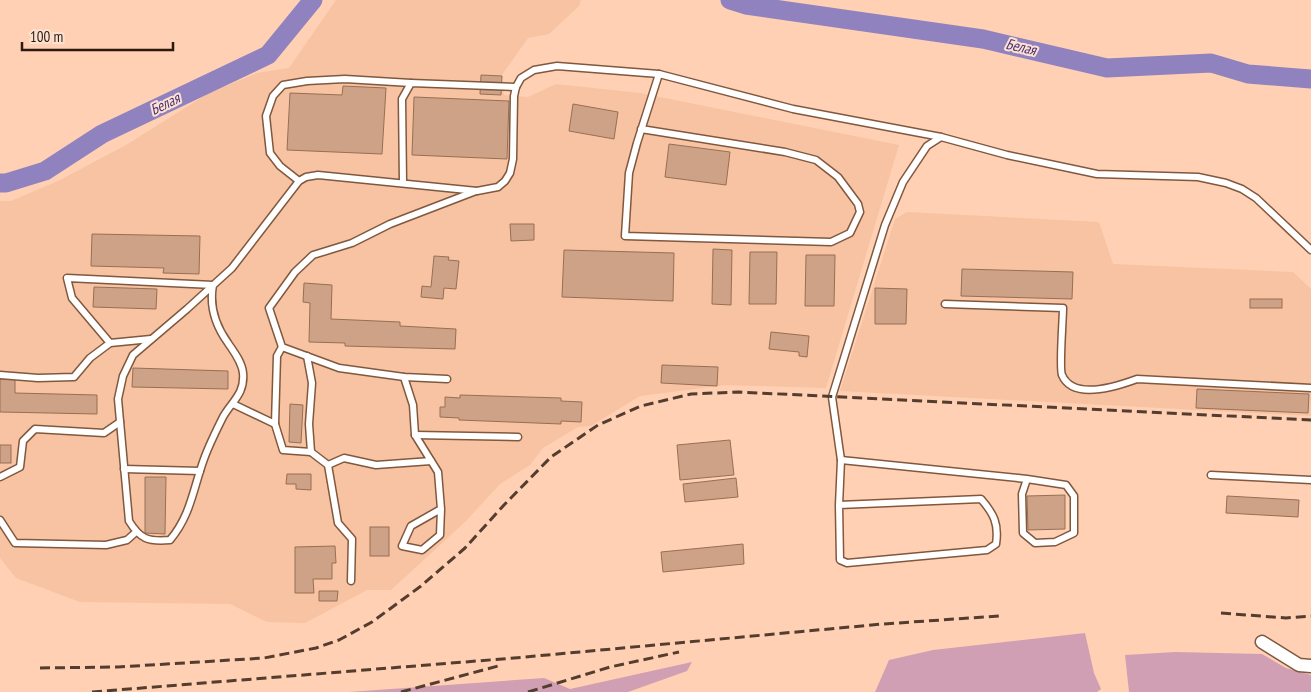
<svg xmlns="http://www.w3.org/2000/svg" width="1311" height="692" viewBox="0 0 1311 692" font-family="'PT Sans Narrow',sans-serif">
  <rect width="100%" height="100%" fill="#ffd0b3"/>
  <g fill="#f7c3a2">
    <path d="M336 0H581L579 6 549 34 528 38 502 75 504 95 528 97 556 84 640 93 899 145 826 388 726 385 640 396 591 426 578 427 543 448 530 465 500 484 466 521 391 590H367L305 623 267 622 230 604 80 602 16 578 0 558V201H11L58 181 126 145 209 93 257 73 289 68Z"/>
    <path d="M907 212 1099 222 1113 264 1293 272 1311 289V416L840 391 895 219Z"/>
  </g>
  <g fill="#d19fb3">
    <path d="M1085 633 1094 673 1101 689 1097 692H875L889 660 933 650Z"/>
    <path d="M1175 652 1262 654 1286 668 1311 675V692H1129L1125 655Z"/>
    <path d="M692 662 687 671 628 692H349L544 678 570 689Z"/>
  </g>
  <g fill="none" stroke-linecap="round" stroke-linejoin="round">
    <g stroke="#8f82be" stroke-width="19">
      <path d="M730 0 746 5 983 39 1107 68 1211 63 1248 74 1311 79"/>
      <path d="M0 183H6L45 171 102 134 268 55 313 0"/>
    </g>
  </g>
  <g fill="#cea286" stroke="#986f54">
    <path d="M481 75 502 76 501 95 480 94Z"/>
    <path d="M343 86 386 88 382 154 287 150 290 93 342 95Z"/>
    <path d="M414 97 509 101 507 159 412 155Z"/>
    <path d="M573 104 618 112 614 139 569 131Z"/>
    <path d="M669 144 730 152 726 185 665 177Z"/>
    <path d="M510 224H534V240L511 241Z"/>
    <path d="M92 234 200 236 199 274 163 273 164 268 91 266Z"/>
    <path d="M713 249 732 250 731 305 712 304Z"/>
    <path d="M564 250 674 253 673 301 562 297Z"/>
    <path d="M750 252H777L776 304H749Z"/>
    <path d="M806 255H835L834 306H805Z"/>
    <path d="M434 256 449 257 448 260 459 261 456 289 444 288 443 299 421 297 422 286 431 287Z"/>
    <path d="M962 269 1073 272 1072 299 961 296Z"/>
    <path d="M304 283 332 285 331 319 400 322V326L456 329 455 349 345 346V343L309 342 310 303 303 302Z"/>
    <path d="M94 287 157 289 156 309 93 307Z"/>
    <path d="M875 288 907 289 906 324H875Z"/>
    <rect x="1250" y="299" width="32" height="9"/>
    <path d="M771 332 809 336 807 357 799 356V352L769 349Z"/>
    <path d="M662 365 718 367 717 386 661 383Z"/>
    <path d="M133 368 228 371V389L132 387Z"/>
    <path d="M0 379H15V393L97 395V414L0 412Z"/>
    <path d="M1197 389 1309 394 1308 413 1196 408Z"/>
    <path d="M460 395 561 398V401L582 402 581 422 561 421V424L459 420V418L440 417V407H445V397L460 398Z"/>
    <path d="M290 404 303 405 301 443 289 442Z"/>
    <path d="M730 440 734 475 680 480 677 445Z"/>
    <rect x="0" y="445" width="11" height="18"/>
    <path d="M287 474H311V490L296 489V484H286Z"/>
    <path d="M145 477H166L165 534 145 533Z"/>
    <path d="M736 478 738 497 685 502 683 484Z"/>
    <path d="M1065 495V529L1028 530 1027 496Z"/>
    <path d="M1227 496 1299 500 1298 517 1226 513Z"/>
    <rect x="370" y="527" width="19" height="29"/>
    <path d="M743 544 744 564 663 572 661 552Z"/>
    <path d="M335 546 336 563H332V579H313L314 593H295V547Z"/>
    <path d="M319 591H338L337 601H319Z"/>
  </g>
  <g fill="none" stroke-linecap="round" stroke-linejoin="round">
    <defs>
      <g id="service">
        <path d="M641 129 785 152 816 160 838 177 858 204 860 212 850 233 831 242 625 236 629 173 637 143 659 74"/>
        <path d="M299 181 280 166 270 153 266 116 273 96 283 85 307 81 345 79 411 83"/>
        <path d="M403 183 402 99 411 83 516 87"/>
        <path d="M213 285C209 307 215 325 228 343 234 352 242 362 243 373 245 394 232 401 223 417 216 431 209 445 204 459 193 489 191 515 170 540 148 542 140 539 129 521L118 399 123 376 133 355 187 309 232 268 299 181 306 177 318 175 477 191 498 187 505 181 510 173 513 159 514 96 516 87 521 78 534 70 557 66 659 74 793 109 941 137 1007 155 1097 174 1198 177 1226 183 1242 189 1256 198 1311 250"/>
        <path d="M945 304 1063 308C1063 320 1059 368 1062 375 1073 401 1118 386 1137 379L1311 388"/>
        <path d="M110 343 72 298 67 278 213 285"/>
        <path d="M282 347 277 356 275 424 283 450 311 452"/>
        <path d="M307 356 312 383 309 424 311 452 328 465 338 523 352 539 351 581"/>
        <path d="M0 375 38 378 74 377 90 358 110 343 151 339"/>
        <path d="M404 377 413 405 415 435 438 472 441 509 440 535 422 550 402 546 411 526 441 509"/>
        <path d="M447 379 404 377 339 368 282 347 269 308 295 272 313 255 352 243 390 224 476 191"/>
        <path d="M233 404 275 424"/>
        <path d="M415 435 518 437"/>
        <path d="M841 460 1027 479 1066 485 1074 496V533L1055 542 1035 543 1023 533 1022 494 1027 479"/>
        <path d="M328 465 344 458 376 465 431 461"/>
        <path d="M124 469 200 471"/>
        <path d="M1211 475 1311 480"/>
        <path d="M0 477 20 467 23 441 35 429 104 433 120 422"/>
        <path d="M839 505 981 499C994 514 999 524 996 544L987 550 847 563 840 560 839 505 841 460 832 397 885 225 903 182 927 146 941 137"/>
        <path d="M0 520 15 543 106 545 127 540 136 532"/>
      </g>
      <path id="minor" d="M1262 642 1299 665 1311 666"/>
    </defs>
    <use href="#service" stroke="#80583e" stroke-width="9"/>
    <use href="#minor" stroke="#80583e" stroke-width="15"/>
    <use href="#service" stroke="#fff" stroke-width="6"/>
    <use href="#minor" stroke="#fff" stroke-width="12"/>
    <g stroke="#543d2f" stroke-width="3" stroke-dasharray="10 5" stroke-linecap="butt">
      <path d="M1221 613 1286 618 1311 616"/>
      <path d="M40 668 118 667 264 658 316 648 339 640 372 622 421 586 465 548 504 505 551 457 598 425 641 406 691 394 739 392 1311 420"/>
      <path d="M92 692 514 658 883 624 999 616"/>
      <path d="M401 692 498 666"/>
      <path d="M528 692 610 667 679 652"/>
    </g>
  </g>
  <g text-anchor="middle" stroke-width="4" stroke-linejoin="round" paint-order="stroke">
    <g font-size="15" font-style="italic" fill="#463079" stroke="#fee2d1">
      <text transform="translate(1021 47) rotate(13)" y="5">Белая</text>
      <text transform="translate(165 104) rotate(-26)" y="5">Белая</text>
    </g>
  </g>
  <path d="M22 42v8h151v-8" fill="none" stroke="#2b1a0f" stroke-width="2.5"/>
  <text x="30" y="42" font-size="15" fill="#2b1a0f" stroke="#fee2d1" stroke-width="4" paint-order="stroke">100 m</text>
</svg>
